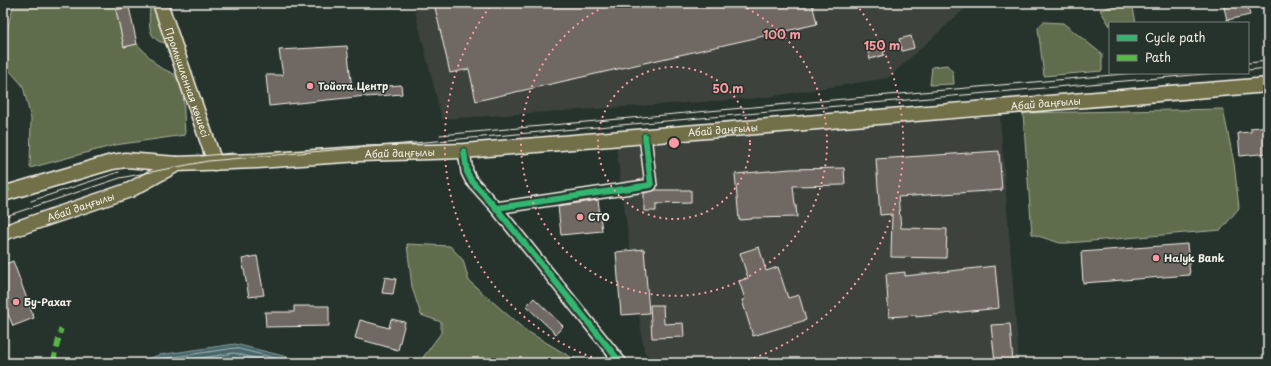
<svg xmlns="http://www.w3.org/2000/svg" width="1271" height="366" viewBox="0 0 1271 366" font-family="'Playpen Sans',sans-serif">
  <rect width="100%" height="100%" fill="#26332d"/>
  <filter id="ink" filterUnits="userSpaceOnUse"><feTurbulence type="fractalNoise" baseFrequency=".025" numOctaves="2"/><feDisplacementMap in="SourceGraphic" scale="8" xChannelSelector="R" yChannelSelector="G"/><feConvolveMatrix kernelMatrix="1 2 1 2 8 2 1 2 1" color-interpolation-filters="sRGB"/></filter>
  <g filter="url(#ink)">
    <g fill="#3c433d">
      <path d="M413 3H971L888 78 760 98 442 119Z"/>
      <path d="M1000 117 1019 363H653L644 351 616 147 839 127Z"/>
    </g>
    <g fill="#606d4e" stroke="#aaaf9b">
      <path d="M14 3H131L129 7 116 10 124 47 137 44 159 67 174 74 183 89 185 135 115 145 30 168 31 119 23 86 3 63V45Z"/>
      <path d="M152 3H160L174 44C146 44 149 26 150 5Z"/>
      <path d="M1121 3H1132L1136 23H1110V26L1100 10Z"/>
      <path d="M1043 22 1063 23 1102 54V71L1044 76 1038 28Z"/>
      <path d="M947 65 953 72 954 84 930 85 932 67Z"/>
      <path d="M1223 109 1234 163 1239 208 1221 230 1068 243H1060L1032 234 1023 113Z"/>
      <path d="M407 244 450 246 463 260 469 281 525 330 579 362 604 358 607 363H419L441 333V322L421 315 412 287Z"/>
    </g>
    <path fill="#44666b" stroke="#8a9e9d" d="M235 344 312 363H135L159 355Z"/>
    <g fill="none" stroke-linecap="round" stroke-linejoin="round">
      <g stroke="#aeb9b6" stroke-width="1">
        <path d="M148 363 160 359 235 348 295 363"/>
        <path d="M169 363 234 353 274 363"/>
        <path d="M209 363 234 359 249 363"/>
      </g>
    </g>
    <g fill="#706762" stroke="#f4f1e8">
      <path d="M434 3H812L817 24 476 101 469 69 450 73Z"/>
      <path d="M1223 3H1247L1250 15 1227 20Z"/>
      <path d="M129 7 137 44 124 47 116 10Z"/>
      <path d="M911 36 914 48 902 51 899 39Z"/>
      <path d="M882 45 884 55 870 59 867 49Z"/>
      <path d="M347 46 352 89 401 85 402 94 366 97V96L269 106 266 75H283L279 50Z"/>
      <path d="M1268 126V153L1240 156 1238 133 1251 132V128Z"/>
      <path d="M999 151 1002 190 898 197 901 228 947 229 946 258 891 257 892 214 880 215 876 159Z"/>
      <path d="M844 168 845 185 793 186 795 205H796L797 217 752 218V219L739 220 735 174 791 169Z"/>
      <path d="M656 190H691V203L656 204V211H644V193Z"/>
      <path d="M598 200 602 231 561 235 558 206Z"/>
      <path d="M1187 244 1190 275 1083 283 1081 252Z"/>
      <path d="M759 247 766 271 778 267 788 298 799 295 806 320 753 336 742 300 745 299 739 281 748 278 740 253Z"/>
      <path d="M644 249 649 313 621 315 616 252Z"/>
      <path d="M257 256 264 295 249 297 242 259Z"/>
      <path d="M13 261 34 318 13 326 3 302V265Z"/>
      <path d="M995 266 999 308 916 317V315L889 317 886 274 905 272V276Z"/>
      <path d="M385 277 396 279 393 294 382 293Z"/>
      <path d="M534 298 563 326 556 334 526 306Z"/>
      <path d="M650 305H663L664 324 683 323 684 337 652 338Z"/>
      <path d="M294 306H329V326L266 327 265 312H294Z"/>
      <path d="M391 319 405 322 398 350 355 338 360 320 389 328Z"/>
      <path d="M1010 324 1013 363H995L991 325Z"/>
    </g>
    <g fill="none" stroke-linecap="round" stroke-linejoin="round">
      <defs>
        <g id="minor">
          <path d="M464 151 467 172 471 180 496 208 621 363"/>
          <path d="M496 208 651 185 645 136"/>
        </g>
        <g id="major">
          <path id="s1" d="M160 3 215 163"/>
          <path id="s2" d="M3 194 112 162 126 160 177 164 257 161 360 154 464 151 1268 85"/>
          <path id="s3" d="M3 233 130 190 177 164"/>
        </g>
      </defs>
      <use href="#minor" stroke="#f4f1e8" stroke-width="14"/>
      <use href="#major" stroke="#f4f1e8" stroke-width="17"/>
      <use href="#minor" stroke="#26332d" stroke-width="11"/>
      <use href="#major" stroke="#71704a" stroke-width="14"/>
      <g stroke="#f4f1e8" stroke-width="1">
        <path d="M1248 63 1268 61"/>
        <path d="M1248 70 1268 68"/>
        <path d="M440 135 1135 73"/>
        <path d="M201 156 233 153"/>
        <path d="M31 201 119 172"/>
        <path d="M3 217 120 178 208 161 1216 73"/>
      </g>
      <g stroke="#58b947" stroke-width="5" stroke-dasharray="10 5" stroke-linecap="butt">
        <path d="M3 173 8 192"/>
        <path d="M53 363 61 329"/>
      </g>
      <defs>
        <g id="cycleway">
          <path d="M464 151 467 172 471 180 496 208 621 363"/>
          <path d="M496 208 651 185 645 136"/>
        </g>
      </defs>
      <use href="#cycleway" stroke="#26332d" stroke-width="8"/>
      <use href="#cycleway" stroke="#33b770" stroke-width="6"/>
    </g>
  </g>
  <g fill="none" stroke="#ff9aa2" stroke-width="2" stroke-dasharray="2 4">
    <circle cx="674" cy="143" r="76"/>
    <path d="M736 3A153 153 0 1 1 612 3"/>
    <path d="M609 363A229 229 0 0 1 492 4M856 4A229 229 0 0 1 739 363"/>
  </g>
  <g fill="#ff9aa2" stroke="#26332d" stroke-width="1.5">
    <circle cx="310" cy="86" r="4"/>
    <circle cx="580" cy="217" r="4"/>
    <circle cx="1156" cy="258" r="4"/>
    <circle cx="16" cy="302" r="4"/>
  </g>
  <g text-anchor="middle" stroke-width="3" stroke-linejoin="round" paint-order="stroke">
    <g font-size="10" fill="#f4f1e8" stroke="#26332d">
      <text dy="4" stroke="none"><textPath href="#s1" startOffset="84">Промышленная көшесі</textPath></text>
      <text dy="4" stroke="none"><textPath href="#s2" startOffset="1050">Абай даңғылы</textPath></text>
      <text dy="4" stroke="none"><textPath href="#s2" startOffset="726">Абай даңғылы</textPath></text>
      <text dy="4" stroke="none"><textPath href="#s2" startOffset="402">Абай даңғылы</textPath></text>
      <text dy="4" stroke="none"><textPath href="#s3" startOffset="82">Абай даңғылы</textPath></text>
    </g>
    <g font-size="10" font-weight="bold" fill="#f4f1e8" stroke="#26332d" text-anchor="start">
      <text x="318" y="90">Тойота Центр</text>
      <text x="588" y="221">СТО</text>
      <text x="1164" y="262">Halyk Bank</text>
      <text x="24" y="306">Бу-Рахат</text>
    </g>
  </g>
  <circle cx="674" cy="143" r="6" fill="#ff9aa2" stroke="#26332d" stroke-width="2"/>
  <g font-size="12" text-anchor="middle" font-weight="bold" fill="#ff9aa2" stroke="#26332d" stroke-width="3" stroke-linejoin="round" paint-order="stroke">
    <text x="782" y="39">100 m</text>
    <text x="882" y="50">150 m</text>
    <text x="728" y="93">50 m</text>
  </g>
  <rect width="1271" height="366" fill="none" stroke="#26332d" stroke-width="16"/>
  <rect x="8" y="8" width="1255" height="350" fill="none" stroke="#f4f1e8" stroke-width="1.5" filter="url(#ink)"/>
  <rect x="1109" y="22" width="140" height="52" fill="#26332d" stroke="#787f78"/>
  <rect x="1117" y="35" width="20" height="6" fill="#33b770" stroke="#787f78"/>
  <text x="1145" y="42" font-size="12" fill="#f4f1e8">Cycle path</text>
  <rect x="1117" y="55" width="20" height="6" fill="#58b947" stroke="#787f78"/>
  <text x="1145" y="62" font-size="12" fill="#f4f1e8">Path</text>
</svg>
